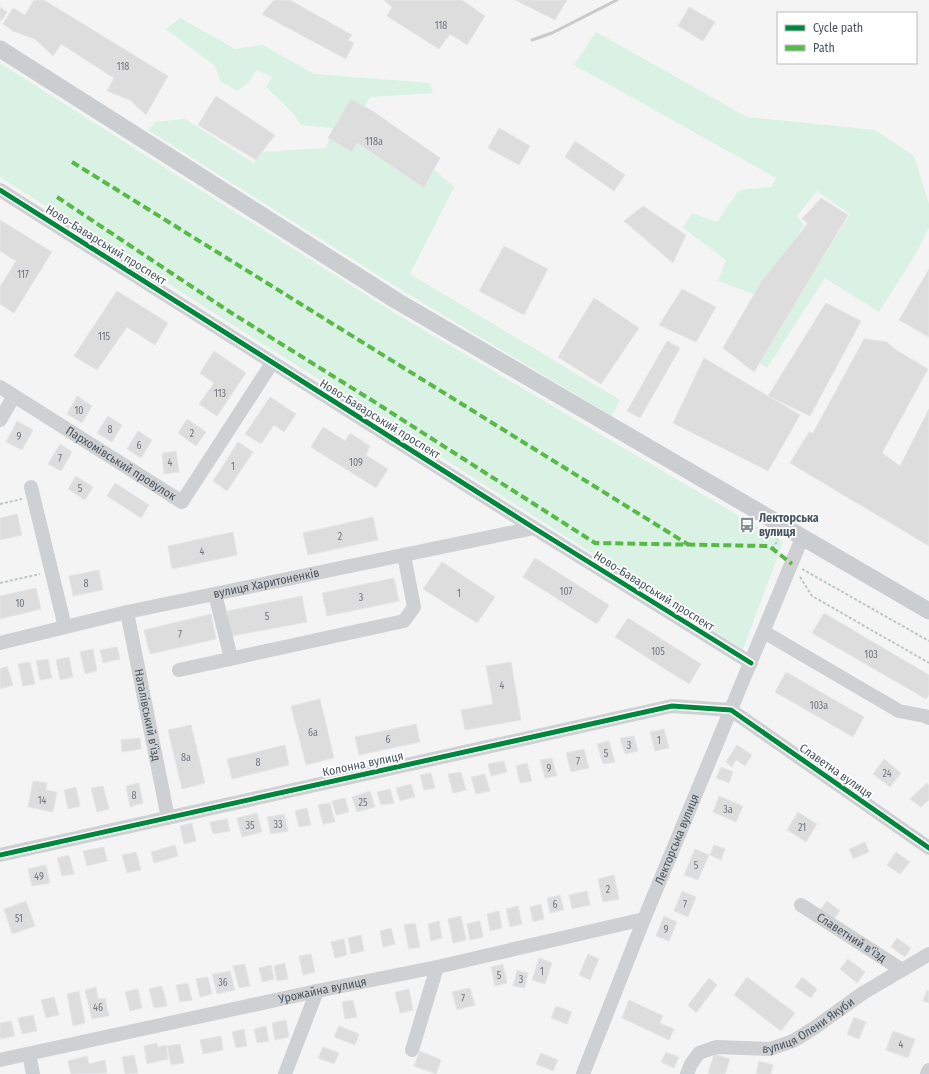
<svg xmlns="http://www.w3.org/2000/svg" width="929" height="1074" viewBox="0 0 929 1074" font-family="'Fira Sans Condensed',sans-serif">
  <rect width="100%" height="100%" fill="#f4f4f4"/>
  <g fill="#d9f2e3">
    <path d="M180 18 235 49 263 45 314 74 430 83 433 93 370 97 347 137 420 186 431 167 454 187 410 274 620 400 612 416 403 291 148 130 155 122 185 119 254 163 263 152 326 148 333 128 301 125 291 111 266 87 272 77 257 70 249 82 237 91 220 81 215 66 166 29Z"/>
    <path d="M596 32 747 117 875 130 914 156 929 204V228L915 255 879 312 825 278 767 368 758 362 850 214 817 191 797 216 804 225 759 296 718 281 726 260 683 228 692 213 717 222 739 190 771 187 776 178 574 65Z"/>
    <path d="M0 63 390 310 783 542 743 649 0 177Z"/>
  </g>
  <g fill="#ddddde" stroke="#e5e6e7">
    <path d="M34 0H44L168 76 146 115 130 100 107 91 114 78 61 44 53 56 35 39 13 31 3 24 13 8 25 15Z"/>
    <path d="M274 0H290L352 35 348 40 354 43 346 59 262 14Z"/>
    <path d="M384 0H462L485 16 467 45 450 34 439 49 387 16 392 7Z"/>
    <path d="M515 0H567L555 20Z"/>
    <path d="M0 7 7 12 1 21 0 20Z"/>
    <path d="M689 7 715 22 703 41 678 26Z"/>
    <path d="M216 96 275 135 256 160 198 125Z"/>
    <path d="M351 99 374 112 440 158 424 188 357 143 352 152 328 138Z"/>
    <path d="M499 128 530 146 519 165 488 148Z"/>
    <path d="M575 141 625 175 614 191 565 157Z"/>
    <path d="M821 198 848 215 754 372 723 348 761 282 808 223 802 219Z"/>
    <path d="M643 206 686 235 673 263 624 221Z"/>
    <path d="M0 220 52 252 14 313 0 304V287L16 261 0 251Z"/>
    <path d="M504 246 548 269 524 315 479 291Z"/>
    <path d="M929 269V337L899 320Z"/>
    <path d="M682 289 716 307 696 342 659 325Z"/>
    <path d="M117 291 168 323 155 345 127 327 97 370 74 356Z"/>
    <path d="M594 298 639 328 601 384 558 357Z"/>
    <path d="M826 303 861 321 810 416 768 396Z"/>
    <path d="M864 339 887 342 896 350 928 369 882 453 900 466 929 409V546L790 463 809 432 813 433Z"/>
    <path d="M667 341 680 348 640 418 627 411Z"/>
    <path d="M214 351 246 373 217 416 199 404 214 383 200 373Z"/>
    <path d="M704 358 800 415 768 471 673 423Z"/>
    <path d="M77 396 92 406 82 423 67 414Z"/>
    <path d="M270 397 296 414 284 432 274 425 261 444 245 434Z"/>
    <path d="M108 416 122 425 112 442 97 433Z"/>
    <path d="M187 419 206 432 196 446 178 433Z"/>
    <path d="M17 421 33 430 22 450 6 442Z"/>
    <path d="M323 427 345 441 350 433 370 446 366 455 388 469 376 488 311 447Z"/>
    <path d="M138 431 152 440 141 458 127 449Z"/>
    <path d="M238 442 253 452 227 491 213 481Z"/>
    <path d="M60 444 72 452 61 471 48 464Z"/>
    <path d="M176 451 179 472 164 474 162 453Z"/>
    <path d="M76 476 93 487 85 500 68 489Z"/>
    <path d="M115 483 149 505 141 518 107 496Z"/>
    <path d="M17 514 22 535 0 540V518Z"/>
    <path d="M373 517 378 540 308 555 303 533Z"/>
    <path d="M233 532 237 555 172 569 168 546Z"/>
    <path d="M535 558 609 605 597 624 523 577Z"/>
    <path d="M442 562 495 597 477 623 423 589Z"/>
    <path d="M99 570 103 590 73 596 69 576Z"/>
    <path d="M394 578 399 601 327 616 322 593Z"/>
    <path d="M36 588 41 609 0 619V596Z"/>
    <path d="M302 596 307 622 232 636 227 611Z"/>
    <path d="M824 613 929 675V695L926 699 812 633Z"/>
    <path d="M211 614 216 639 150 654 144 630Z"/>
    <path d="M628 618 701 664 689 684 615 637Z"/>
    <path d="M117 647 120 659 103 663 100 650Z"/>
    <path d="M93 649 97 671 85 674 80 652Z"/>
    <path d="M69 657 73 677 60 680 56 660Z"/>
    <path d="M48 659 52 678 40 680 36 661Z"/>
    <path d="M30 662 35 684 23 686 18 664Z"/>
    <path d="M511 662 521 720 465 730 461 710 493 704 486 666Z"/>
    <path d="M7 666 13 685 1 689 0 686V669Z"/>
    <path d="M786 672 864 717 853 737 775 692Z"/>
    <path d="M320 699 334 758 306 765 291 706Z"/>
    <path d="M416 724 420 742 359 755 355 737Z"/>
    <path d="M191 725 205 783 182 789 168 730Z"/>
    <path d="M664 729 669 748 655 751 650 732Z"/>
    <path d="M634 736 638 751 625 754 620 738Z"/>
    <path d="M140 738 141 749 122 752 121 740Z"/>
    <path d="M609 741 615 762 603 764 597 744Z"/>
    <path d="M285 745 289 765 232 779 227 759Z"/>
    <path d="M737 745 752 755 745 766 736 760 732 767 726 762Z"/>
    <path d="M584 749 589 768 571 772 566 753Z"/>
    <path d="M552 758 557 776 545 778 540 760Z"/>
    <path d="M884 759 901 773 890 787 873 774Z"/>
    <path d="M504 761 507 772 491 776 488 764Z"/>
    <path d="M527 763 532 781 520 783 516 766Z"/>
    <path d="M721 767 733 772 729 783 716 778Z"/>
    <path d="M461 772 466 790 453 793 448 774Z"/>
    <path d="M431 773 435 788 424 790 420 775Z"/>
    <path d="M485 774 490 791 476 794 471 777Z"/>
    <path d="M33 781 47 783 46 790 57 792 53 812 28 807Z"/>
    <path d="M139 783 143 803 130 807 126 786Z"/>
    <path d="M927 783 929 785V800L921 807 910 799Z"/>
    <path d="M411 784 415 797 400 801 396 788Z"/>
    <path d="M103 786 109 809 97 812 91 788Z"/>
    <path d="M76 787 80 806 68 809 64 790Z"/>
    <path d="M390 789 394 803 381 805 377 792Z"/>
    <path d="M370 791 375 807 357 812 352 797Z"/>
    <path d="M719 796 743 806 736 822 713 812Z"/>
    <path d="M345 798 349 812 336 815 332 801Z"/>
    <path d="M330 803 335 822 323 824 318 805Z"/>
    <path d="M307 808 311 825 299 827 295 811Z"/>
    <path d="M798 812 817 824 806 842 787 830Z"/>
    <path d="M257 813 262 832 242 837 237 818Z"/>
    <path d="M284 814 288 831 271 834 267 817Z"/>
    <path d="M227 819 230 831 213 834 210 822Z"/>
    <path d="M192 823 196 841 184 844 180 826Z"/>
    <path d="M865 842 869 852 853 859 849 849Z"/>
    <path d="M175 845 178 856 154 863 151 852Z"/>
    <path d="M714 845 725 849 721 860 710 855Z"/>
    <path d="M104 847 107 861 87 866 83 851Z"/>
    <path d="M695 849 709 855 698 880 684 875Z"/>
    <path d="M136 852 141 870 127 873 122 855Z"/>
    <path d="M896 852 910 862 900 874 887 865Z"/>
    <path d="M69 855 74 874 62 876 57 858Z"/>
    <path d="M46 865 50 883 32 886 28 869Z"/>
    <path d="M614 875 619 899 603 902 598 879Z"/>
    <path d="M587 891 590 905 572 909 569 895Z"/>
    <path d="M682 891 696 897 688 917 674 911Z"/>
    <path d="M560 895 564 910 550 913 547 898Z"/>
    <path d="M26 901 35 926 12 934 4 909Z"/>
    <path d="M827 901 840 911 833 920 820 910Z"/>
    <path d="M541 904 544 919 533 922 530 907Z"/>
    <path d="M518 906 522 924 510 927 506 909Z"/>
    <path d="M499 911 502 928 490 931 487 914Z"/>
    <path d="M461 916 466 940 453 943 448 919Z"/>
    <path d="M664 916 677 922 669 941 656 936Z"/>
    <path d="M439 921 442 938 431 941 428 924Z"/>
    <path d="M480 921 483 937 470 940 467 924Z"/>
    <path d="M415 923 420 947 409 949 404 925Z"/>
    <path d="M391 928 395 944 383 947 380 931Z"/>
    <path d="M361 935 364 951 351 954 348 938Z"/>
    <path d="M897 938 911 948 905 957 891 947Z"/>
    <path d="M344 939 347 955 335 958 331 942Z"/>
    <path d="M311 954 315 972 303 975 299 956Z"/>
    <path d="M588 954 599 959 590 980 579 975Z"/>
    <path d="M539 958 552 963 545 984 532 980Z"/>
    <path d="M848 959 865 972 857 983 840 969Z"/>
    <path d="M285 963 288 979 277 981 274 966Z"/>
    <path d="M245 964 250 986 239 988 233 966Z"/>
    <path d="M503 964 507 983 495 986 491 967Z"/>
    <path d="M271 965 274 979 262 982 259 968Z"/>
    <path d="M517 970 528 973 525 988 513 986Z"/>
    <path d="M230 971 235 990 217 994 212 974Z"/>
    <path d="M208 977 212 994 200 997 196 979Z"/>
    <path d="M747 977 795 1013 781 1031 734 995Z"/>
    <path d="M802 977 817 989 811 998 795 987Z"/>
    <path d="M709 978 717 985 696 1013 688 1005Z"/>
    <path d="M188 983 192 1000 180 1002 176 985Z"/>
    <path d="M162 986 167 1006 154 1008 149 989Z"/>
    <path d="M96 987 98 999 105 998 109 1016 92 1019 85 990Z"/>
    <path d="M470 988 475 1005 457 1010 452 992Z"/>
    <path d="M138 989 142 1008 130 1011 125 992Z"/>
    <path d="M409 989 413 1010 400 1013 395 992Z"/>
    <path d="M927 990 929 991V1003L923 1001Z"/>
    <path d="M79 991 85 1023 73 1026 67 994Z"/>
    <path d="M54 997 59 1015 46 1018 41 1000Z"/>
    <path d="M353 1000 357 1017 345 1019 342 1002Z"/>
    <path d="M629 1000 663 1016 660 1023 674 1029 669 1040 622 1018Z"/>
    <path d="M556 1006 572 1012 567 1024 551 1018Z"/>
    <path d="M33 1015 37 1031 22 1034 18 1018Z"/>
    <path d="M854 1017 866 1022 859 1039 847 1034Z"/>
    <path d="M286 1020 289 1037 275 1040 272 1023Z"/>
    <path d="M11 1021 15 1036 0 1039V1023Z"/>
    <path d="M266 1026 269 1041 257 1043 254 1029Z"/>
    <path d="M339 1026 359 1034 355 1045 334 1037Z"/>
    <path d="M244 1029 247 1046 236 1048 232 1032Z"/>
    <path d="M893 1031 915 1039 908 1058 886 1050Z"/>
    <path d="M221 1036 223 1050 203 1054 200 1040Z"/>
    <path d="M157 1043 158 1047 166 1045 168 1059 147 1064 144 1046Z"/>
    <path d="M180 1044 184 1063 171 1065 167 1046Z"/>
    <path d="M323 1047 339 1053 334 1064 318 1058Z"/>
    <path d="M420 1051 441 1060 436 1074 414 1066Z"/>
    <path d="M666 1052 679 1057 674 1068 661 1062Z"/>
    <path d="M541 1053 558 1060 553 1071 536 1064Z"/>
    <path d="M714 1054 730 1059 725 1074H708Z"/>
    <path d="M134 1055 138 1073 125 1074 122 1057Z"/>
    <path d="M87 1056 89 1064 105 1060 107 1073 71 1074 68 1061Z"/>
    <path d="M759 1061 773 1065 771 1074H756Z"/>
  </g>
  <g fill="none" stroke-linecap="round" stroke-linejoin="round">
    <g stroke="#bcc7c4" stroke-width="2" stroke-dasharray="3 2" stroke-linecap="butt">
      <path d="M0 504 22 499"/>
      <path d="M773 549 778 539"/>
      <path d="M802 569 929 641"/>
      <path d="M800 577 812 596 929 663"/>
      <path d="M0 583 40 574"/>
    </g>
    <g stroke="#ced0d2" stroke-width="14">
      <path d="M0 190 534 528 751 663"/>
      <path id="s1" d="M0 387 182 502 272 363"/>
      <path d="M0 420 14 396"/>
      <path d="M31 487 65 627"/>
      <path d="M215 594 231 658"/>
      <path id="s2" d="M127 612 168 818"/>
      <path d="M764 632 899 711 925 716 929 718"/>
      <path id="s3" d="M0 643 127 612 534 528"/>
      <path d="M179 670 404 621 414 607 404 555"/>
      <path d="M0 855 672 706 731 710 929 848"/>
      <path id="s4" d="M801 905 902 970"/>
      <path d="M412 1050 437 967"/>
      <path d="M29 1054 33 1074"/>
      <path id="s5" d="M0 1060 317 991 437 967 644 919"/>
      <path d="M285 1074 317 991"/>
      <path id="s6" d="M583 1074 644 919 802 538"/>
      <path id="s7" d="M687 1074 691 1064 699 1053 716 1047 770 1049 793 1041 814 1028 863 993 929 954"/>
      <path d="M927 1074 929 1070"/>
    </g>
    <path stroke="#caced1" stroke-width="17" d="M0 49 397 301 929 611"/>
    <path stroke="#c9cacc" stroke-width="3" d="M532 40 552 33 617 0"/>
    <g stroke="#58b947" stroke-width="4" stroke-dasharray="8 4" stroke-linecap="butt">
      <path d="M72 162 689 545"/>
      <path d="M57 197 230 312 373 401 595 543 769 546 792 564"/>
    </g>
    <defs>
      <g id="cycleway">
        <path d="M0 190 534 528 751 663"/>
        <path d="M0 855 672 706 731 710 929 848"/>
      </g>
    </defs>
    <use href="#cycleway" stroke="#fff" stroke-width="8"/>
    <use href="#cycleway" stroke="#00873e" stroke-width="5"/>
  </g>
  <defs>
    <symbol id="bus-bare" viewBox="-9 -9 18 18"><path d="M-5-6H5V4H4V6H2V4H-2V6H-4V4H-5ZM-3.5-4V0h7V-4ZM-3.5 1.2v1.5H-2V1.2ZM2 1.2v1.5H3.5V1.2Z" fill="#868d94" stroke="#fff" stroke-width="2.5" paint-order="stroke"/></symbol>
  </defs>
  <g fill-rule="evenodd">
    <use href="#bus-bare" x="736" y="514" width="22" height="22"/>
  </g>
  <g text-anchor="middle" stroke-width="3.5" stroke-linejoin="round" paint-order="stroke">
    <g font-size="10" fill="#707881">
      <text x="441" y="29">118</text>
      <text x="123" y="70">118</text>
      <text x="374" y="145">118а</text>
      <text x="23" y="278">117</text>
      <text x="104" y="340">115</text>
      <text x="220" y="397">113</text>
      <text x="79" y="414">10</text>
      <text x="110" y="433">8</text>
      <text x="192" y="437">2</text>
      <text x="19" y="440">9</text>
      <text x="139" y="449">6</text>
      <text x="60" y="462">7</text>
      <text x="170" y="466">4</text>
      <text x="356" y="466">109</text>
      <text x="233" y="470">1</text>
      <text x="80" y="492">5</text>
      <text x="340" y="540">2</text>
      <text x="202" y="555">4</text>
      <text x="86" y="587">8</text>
      <text x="566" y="595">107</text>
      <text x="459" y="597">1</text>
      <text x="361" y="601">3</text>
      <text x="20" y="607">10</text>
      <text x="267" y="620">5</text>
      <text x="180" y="638">7</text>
      <text x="658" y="655">105</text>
      <text x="871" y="658">103</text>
      <text x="502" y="689">4</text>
      <text x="819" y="709">103а</text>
      <text x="313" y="736">6а</text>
      <text x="388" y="743">6</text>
      <text x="659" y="744">1</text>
      <text x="629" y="749">3</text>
      <text x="606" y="757">5</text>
      <text x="186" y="761">8а</text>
      <text x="578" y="765">7</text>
      <text x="258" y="766">8</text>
      <text x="549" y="772">9</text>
      <text x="887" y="777">24</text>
      <text x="134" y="799">8</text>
      <text x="42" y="804">14</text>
      <text x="363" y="806">25</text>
      <text x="728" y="813">3а</text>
      <text x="278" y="828">33</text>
      <text x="250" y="829">35</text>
      <text x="802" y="831">21</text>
      <text x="696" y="869">5</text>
      <text x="39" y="880">49</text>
      <text x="608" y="893">2</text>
      <text x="555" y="908">6</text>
      <text x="685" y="908">7</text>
      <text x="19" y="922">51</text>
      <text x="666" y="933">9</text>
      <text x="542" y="975">1</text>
      <text x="499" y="979">5</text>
      <text x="521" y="983">3</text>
      <text x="223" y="986">36</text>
      <text x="463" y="1002">7</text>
      <text x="98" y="1011">46</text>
      <text x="901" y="1048">4</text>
    </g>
    <g font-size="12" fill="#4a5661" stroke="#fff">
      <text transform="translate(106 245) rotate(32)" y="4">Ново-Баварський проспект</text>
      <text transform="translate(380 419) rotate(32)" y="4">Ново-Баварський проспект</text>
      <text dy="4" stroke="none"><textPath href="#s1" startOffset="143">Пархомівський провулок</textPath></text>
      <text dy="4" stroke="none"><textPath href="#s3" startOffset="273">вулиця Харитоненків</textPath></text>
      <text transform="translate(654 591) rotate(32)" y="4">Ново-Баварський проспект</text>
      <text dy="4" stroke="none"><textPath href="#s2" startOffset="105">Наталівський в'їзд</textPath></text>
      <text transform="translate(363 764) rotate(-12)" y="4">Колонна вулиця</text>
      <text transform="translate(836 771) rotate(35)" y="4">Славетна вулиця</text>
      <text dy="4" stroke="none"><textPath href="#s6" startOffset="253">Лекторська вулиця</textPath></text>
      <text dy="4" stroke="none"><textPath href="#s4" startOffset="60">Славетний в'їзд</textPath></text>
      <text dy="4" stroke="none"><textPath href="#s5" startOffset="330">Урожайна вулиця</textPath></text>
      <text dy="4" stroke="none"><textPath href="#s7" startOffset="141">вулиця Олени Якуби</textPath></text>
    </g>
    <g font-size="12" font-weight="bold" fill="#4a5661" stroke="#fff" text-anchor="start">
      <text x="759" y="522">Лекторська<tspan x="759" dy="14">вулиця</tspan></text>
    </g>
  </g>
  <rect x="777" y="12" width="140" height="52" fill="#ffffff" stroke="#b7bbc0"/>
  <rect x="785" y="25" width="20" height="6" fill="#00873e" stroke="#b7bbc0"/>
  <text x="813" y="32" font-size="12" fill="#4a5661">Cycle path</text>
  <rect x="785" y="45" width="20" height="6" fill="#58b947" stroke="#b7bbc0"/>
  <text x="813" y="52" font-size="12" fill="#4a5661">Path</text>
</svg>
